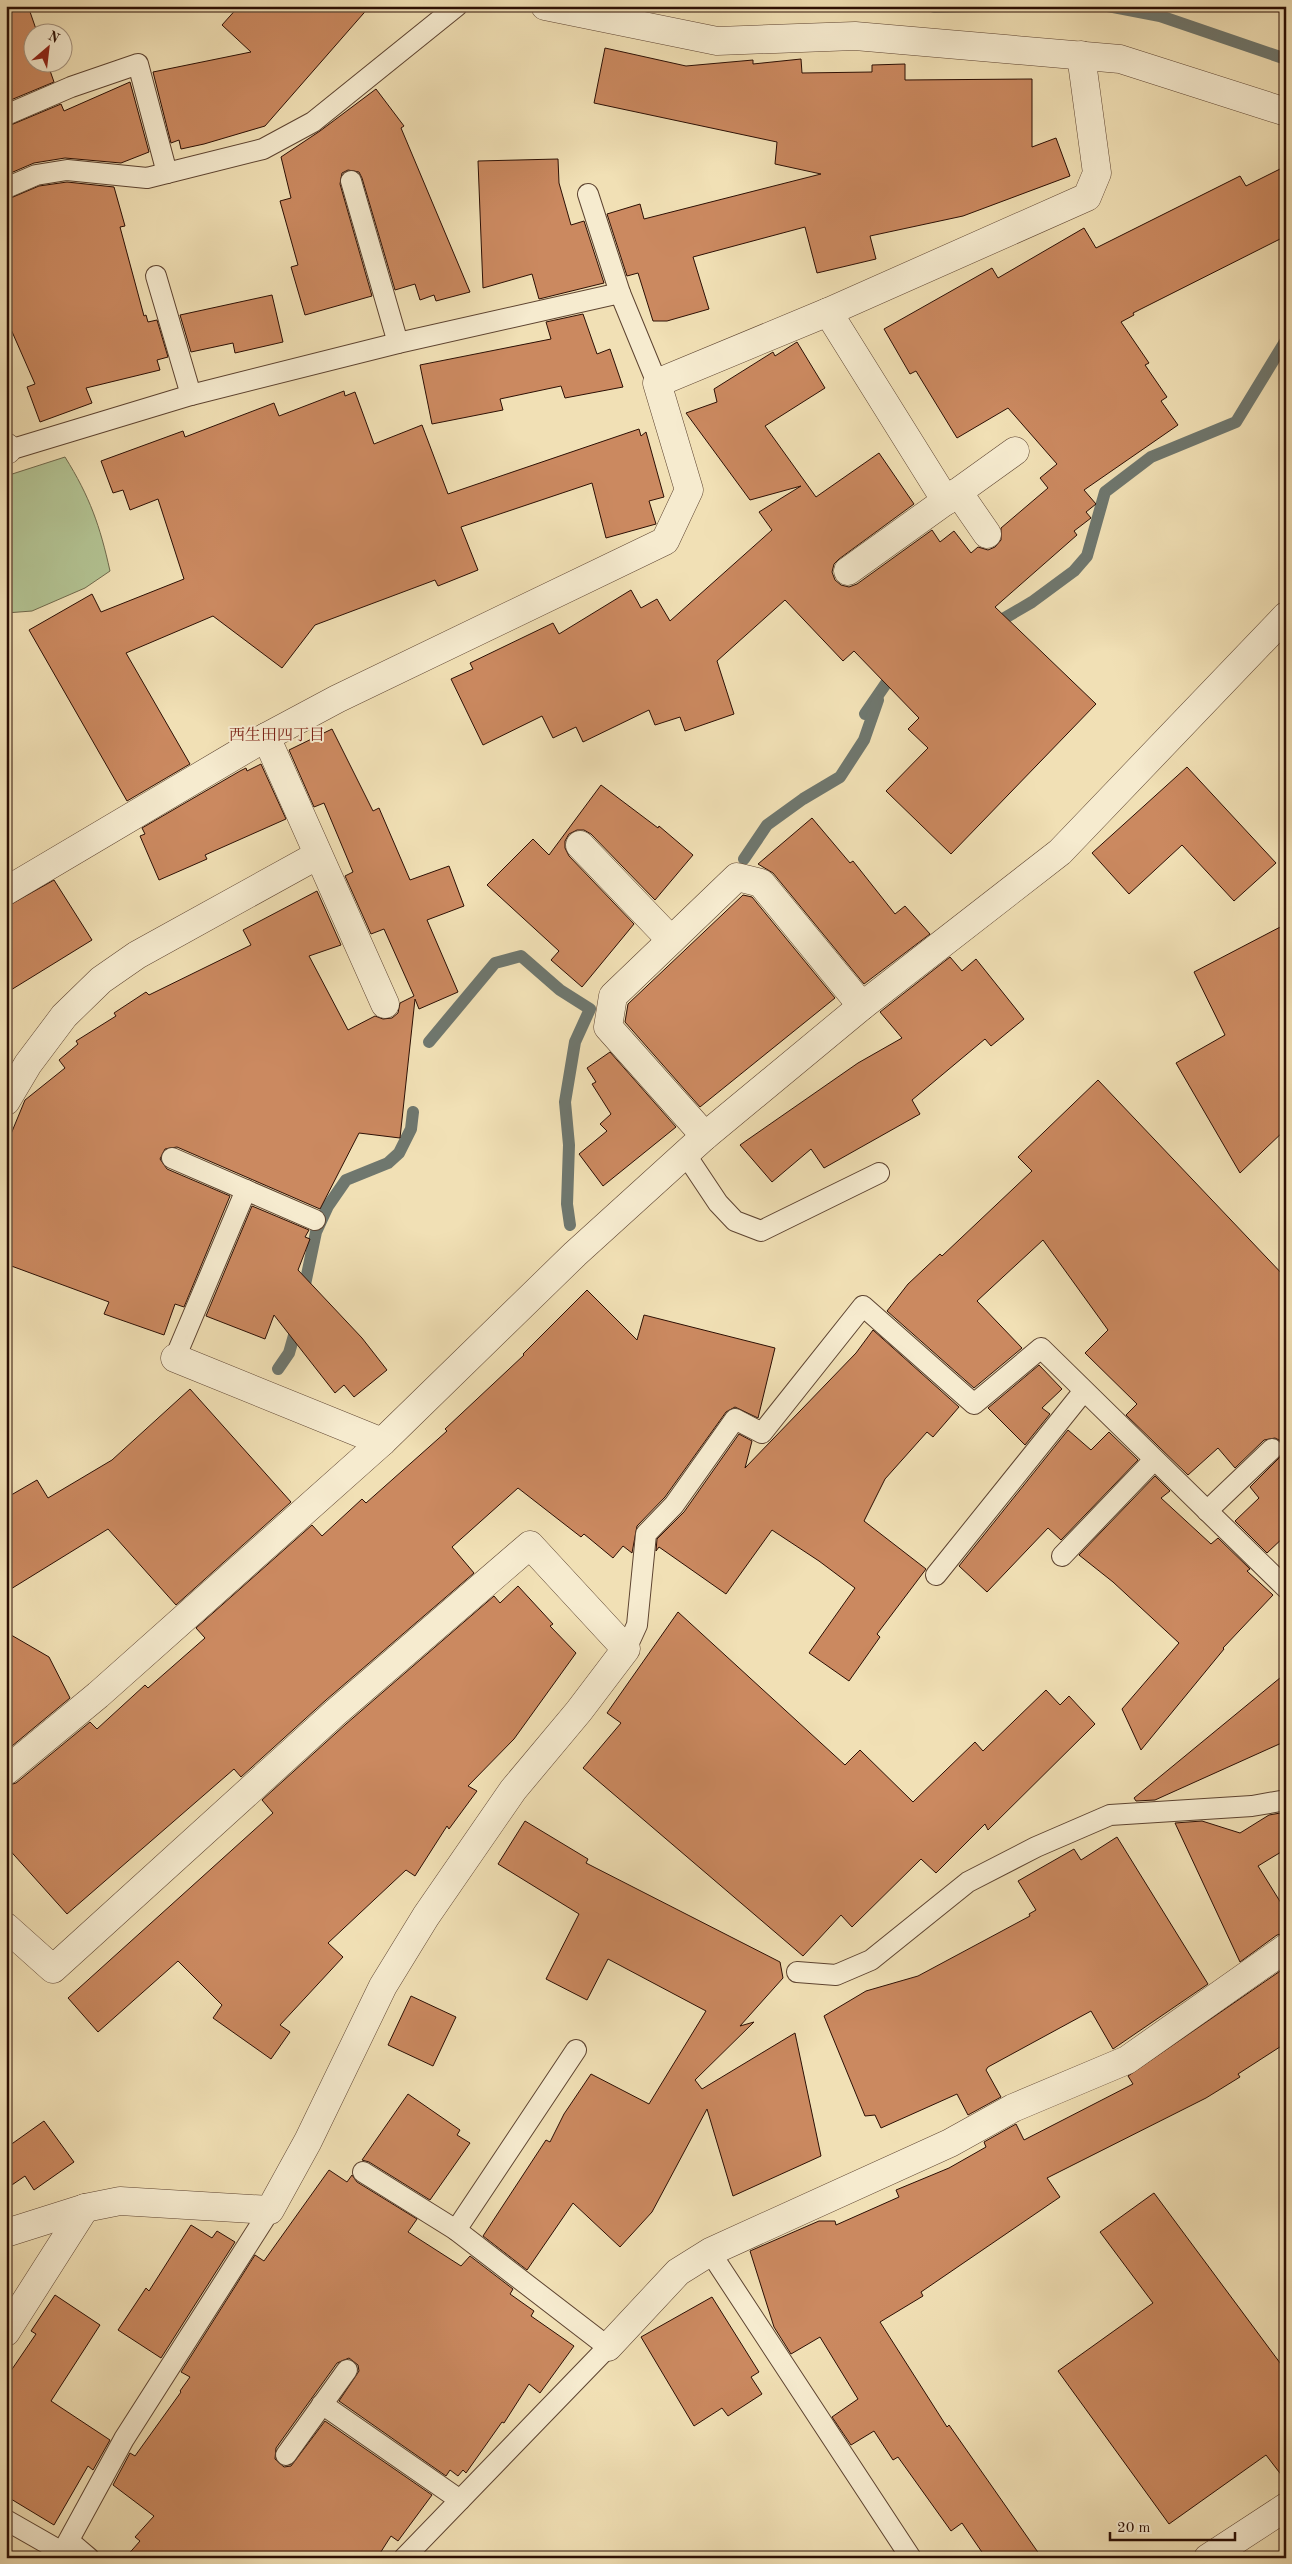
<svg xmlns="http://www.w3.org/2000/svg" width="1292" height="2564" viewBox="0 0 1292 2564" font-family="'Old Standard TT','Noto Serif JP',serif">
  <rect width="100%" height="100%" fill="#f1e0b5"/>
  <filter id="stains"><feTurbulence type="fractalNoise" baseFrequency=".004" numOctaves="4"/><feColorMatrix values="0 0 0 0 .2 0 0 0 0 .09 0 0 0 0 .02 0 0 0 .5 -.17"/></filter>
  <radialGradient id="worn" r=".72"><stop offset=".6" stop-color="#630" stop-opacity="0"/><stop offset="1" stop-color="#630" stop-opacity=".3"/></radialGradient>
  <path fill="#b3c393" stroke="#70694c" d="M65 457C90 497 100 526 110 571L85 588 32 611 6 613V476Z"/>
  <g fill="none" stroke-linecap="round" stroke-linejoin="round">
    <g stroke="#6f776e" stroke-width="12">
      <path d="M1108 6 1160 16 1286 59"/>
      <path d="M934 7 983 6"/>
      <path d="M991 626 1032 602 1074 571 1087 556 1105 492 1151 457 1236 422 1286 340"/>
      <path d="M865 714 887 682 899 676"/>
      <path d="M744 859 767 825 803 799 840 777 864 740 878 700"/>
      <path d="M429 1042 495 963 521 956 560 990 590 1009 575 1042 565 1102 569 1145 567 1204 570 1225"/>
      <path d="M303 1294 316 1232 328 1206 346 1180 388 1163 399 1153 411 1129 413 1112"/>
      <path d="M278 1369 289 1353 297 1325"/>
    </g>
  </g>
  <g fill="#cb8960" stroke="#2c0f04">
    <path d="M6 6H28L37 32H32V62H47L54 82 6 102Z"/>
    <path d="M239 6H370L265 126 204 144 181 149 179 140 171 143 153 72 251 52 222 25Z"/>
    <path d="M605 48 686 66 753 60V64L801 59 802 73 872 72V65L905 64V80L1032 79V147L1056 138 1070 176 963 216 870 236 876 259 817 273 805 227 693 257 709 309 667 321H653L638 273 627 276 607 214 640 204 644 219 821 174 775 164 777 142 594 103Z"/>
    <path d="M130 82 149 152 121 163 65 158 34 163 6 175V127L61 104 64 111Z"/>
    <path d="M376 89 404 126 401 128 470 292 436 301 434 295 420 300 415 284 395 290 362 178 359 172 348 170 342 173 340 184 372 296 305 315 291 267 298 265 280 201 291 198 281 157 320 131Z"/>
    <path d="M558 159 559 183 571 225 584 221 604 283 539 299 532 274 483 288 478 161Z"/>
    <path d="M1286 166V236L1133 313 1134 315 1121 322 1149 363 1145 365 1167 397 1161 401 1178 425 1084 490 1096 504 1086 512 1091 518 1074 531 1077 535 995 607 1096 704 951 854 886 791 928 748 908 729 919 718 854 651 843 661 785 600 717 661 734 714 685 731 680 717 655 725 649 710 583 742 576 727 553 738 542 716 483 745 451 679 473 669 470 663 553 623 559 634 631 590 641 608 657 599 670 621 772 530 759 512 801 486 750 500 686 413 717 402 714 389 773 352 775 356 797 342 825 388 765 426 816 497 879 453 914 504 839 559 834 564 832 572 835 580 841 585 849 587 857 584 932 530 940 542 954 531 971 553 978 547 988 550 995 547 1001 540V528L1048 488 1040 478 1057 464 1008 408 957 438 916 371 910 374 884 329 992 268 998 278 1084 228 1096 248 1240 176 1246 186Z"/>
    <path d="M67 182 114 187 125 226 120 227 144 316 146 315 148 322 157 320 168 357 157 360 160 370 86 388 92 403 40 422 27 387 35 384 6 318V200L39 186Z"/>
    <path d="M272 295 283 342 235 353 233 343 191 352 180 315Z"/>
    <path d="M583 314 597 354 610 349 623 387 565 398 561 386 500 399 503 410 432 424 420 365 551 339 546 322Z"/>
    <path d="M344 391 345 396 355 392 374 444 422 425 448 494 639 429 641 436 646 432 664 497 649 501 656 524 606 538 592 483 461 527 478 570 438 586 435 580 315 625 282 668 213 616 126 653 190 764 127 801 29 630 92 594 101 612 184 579 158 499 130 510 123 490 113 493 101 461 183 431 185 437 274 403 279 416Z"/>
    <path d="M332 729 373 811 379 808 410 880 449 866 464 906 427 920 458 992 419 1009 415 999 400 1138 359 1133 320 1209 177 1147 165 1149 160 1159 167 1169 230 1196 184 1307 175 1304 164 1335 104 1314 109 1302 6 1264V1146L25 1100 65 1068 59 1060 78 1044 76 1041 116 1016 114 1013 146 992 149 995 251 945 243 930 317 891 341 945 309 956 348 1030 375 1016 383 1019 392 1018 398 1013 400 1003 414 996 384 929 371 934 345 876 353 872 324 803 314 807 289 750Z"/>
    <path d="M261 764 286 819 205 855 207 859 159 880 140 836 145 834 142 828 240 771 246 768 247 771Z"/>
    <path d="M1187 767 1276 863 1234 901 1182 845 1129 894 1092 853Z"/>
    <path d="M601 785 658 828 659 826 693 855 655 900 591 834 584 830H577L569 834 565 841V848L569 856 634 924 582 987 551 960 559 951 487 885 533 839 549 855Z"/>
    <path d="M812 818 850 863 853 861 895 914 905 906 930 934 864 984 773 873 758 864Z"/>
    <path d="M54 880 92 940 6 993V907Z"/>
    <path d="M743 895 752 897 835 998 700 1107 625 1022 628 1004Z"/>
    <path d="M1286 924V1129L1240 1173 1176 1063 1225 1035 1194 972Z"/>
    <path d="M950 957 962 971 976 959 1024 1019 991 1046 985 1039 912 1100 920 1114 824 1168 811 1149 772 1182 740 1145 858 1063 902 1038 880 1012Z"/>
    <path d="M610 1052 676 1127 603 1186 579 1154 607 1131 600 1124 611 1114 592 1084 596 1082 587 1068Z"/>
    <path d="M1098 1080 1286 1278V1535L1267 1553 1235 1521 1259 1498 1250 1487 1280 1457 1283 1452 1281 1441 1275 1438 1264 1440 1235 1468 1218 1448 1188 1475 1126 1415 1137 1404 1085 1353 1108 1330 1043 1240 977 1301 1022 1348 974 1388 887 1311 908 1284 940 1254 942 1256 1032 1171 1018 1157Z"/>
    <path d="M252 1206 309 1230 305 1237 310 1239 298 1270 362 1338 387 1370 354 1397 344 1385 335 1393 274 1315 265 1339 206 1316Z"/>
    <path d="M587 1290 637 1340 644 1315 775 1348 758 1418 735 1407 726 1412 665 1497 637 1526 632 1553 623 1546 613 1558 584 1534 581 1537 518 1488 452 1547 474 1573 326 1700 241 1777 234 1769 67 1914 6 1846V1786L16 1783 90 1722 97 1729 145 1685 148 1688 205 1638 196 1628 312 1525 322 1536 362 1499 366 1503 447 1431 445 1429 524 1355 523 1354Z"/>
    <path d="M873 1330 959 1407 933 1437 927 1432 885 1479 864 1521 926 1569 877 1634 880 1637 849 1681 809 1653 855 1588 819 1561 772 1530 726 1594 659 1547 656 1551 657 1539 684 1512 739 1434 752 1441 745 1468 856 1353Z"/>
    <path d="M1039 1365 1062 1389 1042 1408 1050 1414 1025 1445 988 1408Z"/>
    <path d="M190 1389 291 1502 176 1605 108 1529 6 1592V1498L37 1480 48 1498 112 1460Z"/>
    <path d="M1068 1430 1091 1450 1109 1432 1138 1460 1061 1540 1048 1528 987 1592 959 1566Z"/>
    <path d="M1155 1476 1170 1491 1161 1498 1211 1544 1218 1538 1250 1569 1247 1571 1273 1595 1223 1648 1224 1649 1141 1750 1122 1709 1179 1643 1113 1582 1079 1555Z"/>
    <path d="M518 1586 553 1624 550 1626 576 1653 514 1739 468 1786 477 1791 449 1829 447 1826 415 1876 406 1870 328 1943 343 1957 280 2025 290 2032 271 2059 213 2018 222 2005 178 1961 98 2032 68 1998 273 1813 262 1800 346 1724 494 1596 500 1603Z"/>
    <path d="M678 1612 845 1765 860 1750 913 1802 975 1742 983 1751 1046 1690 1060 1705 1069 1696 1095 1724 988 1830 985 1824 936 1873 921 1859 852 1927 841 1915 803 1956 583 1768 621 1723 607 1713Z"/>
    <path d="M6 1632 49 1657 70 1698 6 1751Z"/>
    <path d="M1286 1673V1741L1155 1800 1136 1801 1134 1798Z"/>
    <path d="M1286 1812V1849L1258 1866 1286 1911V1933L1277 1935 1240 1962 1175 1823 1202 1821 1240 1833 1269 1815Z"/>
    <path d="M525 1821 588 1859 586 1863 780 1962 783 1978 740 2026 754 2022 695 2080 702 2089 795 2033 821 2156 733 2196 707 2109 652 2212 620 2247 573 2203 527 2270 483 2236 546 2140 550 2142 564 2114 591 2074 649 2104 706 2011 608 1959 587 2000 546 1979 579 1914 498 1864Z"/>
    <path d="M1117 1837 1208 1984 1113 2049 1091 2011 988 2067 986 2070 1001 2097 968 2115 957 2094 881 2128 875 2115 865 2116 824 2016 866 1991 918 1976 1030 1916 1029 1914 1036 1910 1018 1881 1074 1849 1081 1860Z"/>
    <path d="M1286 1967V2043L1238 2074 1240 2077 1206 2098 1047 2178 1060 2197 921 2292 923 2296 880 2322 947 2427 949 2425 1042 2558H986L962 2523 951 2531 898 2457 893 2460 874 2431 851 2445 832 2417 858 2399 820 2337 791 2354 774 2327 750 2251 819 2221H835L836 2225 899 2197 896 2190 949 2168 986 2147 984 2142 1016 2124 1024 2140 1133 2084 1128 2076Z"/>
    <path d="M411 1996 456 2017 433 2066 388 2045Z"/>
    <path d="M408 2094 460 2130 457 2135 470 2143 430 2200 369 2162 362 2160Z"/>
    <path d="M44 2121 74 2162 34 2190 25 2176 6 2189V2148Z"/>
    <path d="M329 2170 347 2182 352 2175 357 2182 417 2219 408 2232 461 2266 470 2256 513 2289 510 2294 534 2311 531 2316 574 2346 540 2393 529 2384 504 2423 502 2422 466 2473 463 2470 458 2476 450 2470 446 2476 339 2401 359 2371 358 2365 349 2358 337 2363 276 2448 275 2459 284 2467 291 2466 325 2421 432 2495 398 2541 391 2536 377 2558H125L140 2541 135 2537 154 2516 113 2485 130 2453 135 2456 181 2392 180 2391 190 2377 181 2372 255 2255 264 2261Z"/>
    <path d="M1154 2193 1286 2371V2481L1266 2455 1169 2524 1058 2371 1153 2303 1100 2232Z"/>
    <path d="M191 2225 212 2238 217 2231 235 2242 161 2358 118 2330 146 2288 149 2291Z"/>
    <path d="M55 2295 100 2325 51 2401 110 2440 93 2470 88 2466 54 2525 6 2496V2378L36 2334 31 2331Z"/>
    <path d="M712 2297 759 2372 751 2377 762 2394 728 2416 722 2408 694 2426 641 2337Z"/>
  </g>
  <g fill="none" stroke-linecap="round" stroke-linejoin="round">
    <defs>
      <g id="service">
        <path d="M6 115 71 87 138 64 167 173"/>
        <path d="M351 181 398 343"/>
        <path d="M6 188 36 175 67 170 147 178 263 149 313 122 457 6"/>
        <path d="M588 194 620 293"/>
        <path d="M156 276 191 395"/>
        <path d="M6 451 191 395 398 343 620 293 657 383"/>
        <path d="M686 1155 718 1203 735 1221 761 1231 879 1173"/>
        <path d="M172 1158 315 1220"/>
        <path d="M175 1358 246 1190"/>
        <path d="M1207 1511 1272 1449"/>
        <path d="M1062 1556 1153 1461"/>
        <path d="M936 1575 1083 1392"/>
        <path d="M626 1649 637 1625 646 1534 674 1505 735 1419 762 1433 863 1306 974 1404 1041 1348 1286 1588"/>
        <path d="M797 1972 836 1975 871 1960 968 1882 1036 1847 1110 1815 1252 1806 1286 1800"/>
        <path d="M363 2172 456 2230 608 2347 404 2558"/>
        <path d="M456 2230 576 2050"/>
        <path d="M710 2252 911 2558"/>
        <path d="M322 2404 460 2500"/>
        <path d="M286 2455 347 2370"/>
        <path d="M6 2520 62 2552"/>
        <path d="M69 2541 89 2558"/>
        <path d="M59 2558 124 2439 270 2210"/>
      </g>
      <g id="minor">
        <path d="M545 6 717 41 855 36 1120 59 1286 112"/>
        <path d="M828 312 946 501"/>
        <path d="M6 447 7 450"/>
        <path d="M958 492 987 534"/>
        <path d="M848 571 1015 451"/>
        <path d="M266 737 385 1004"/>
        <path d="M580 845 671 940"/>
        <path d="M6 891 266 737 337 699 665 541 689 490 657 383 828 312 1087 197 1097 173 1081 55"/>
        <path d="M6 1101 28 1064 64 1016 101 980 137 955 318 855"/>
        <path d="M705 1136 608 1027 613 996 737 877 761 883 862 1006"/>
        <path d="M175 1358 382 1442"/>
        <path d="M6 1927 53 1969 336 1712 530 1545 626 1649 579 1711 513 1790 426 1916 383 1986 308 2141 270 2210 120 2201 85 2208 6 2233"/>
        <path d="M6 2332 85 2208"/>
        <path d="M608 2347 678 2272 710 2252 950 2143 1013 2108 1127 2060 1286 1948"/>
        <path d="M1208 2558 1286 2507"/>
      </g>
      <path id="tertiary" d="M6 1771 98 1695 382 1442 575 1254 705 1136 862 1006 1060 852 1286 616"/>
    </defs>
    <use href="#service" stroke="#5d4330" stroke-width="22"/>
    <use href="#minor" stroke="#5d4330" stroke-width="29"/>
    <use href="#tertiary" stroke="#5d4330" stroke-width="29"/>
    <use href="#service" stroke="#f6ebcf" stroke-width="20"/>
    <use href="#minor" stroke="#f6ebcf" stroke-width="28"/>
    <use href="#tertiary" stroke="#f6ebcf" stroke-width="28"/>
  </g>
  <g text-anchor="middle" stroke-width="4" stroke-linejoin="round" paint-order="stroke">
    <g font-size="16" fill="#7a1f14" stroke="#f6ebcf">
      <text x="277" y="740">西生田四丁目</text>
    </g>
  </g>
  <rect width="1292" height="2564" fill="none" stroke="#f1e0b5" stroke-width="25"/>
  <rect x="8" y="8" width="1277" height="2549" fill="none" stroke="#2c0f04" stroke-width="2.5"/>
  <rect x="12" y="12" width="1267" height="2539" fill="none" stroke="#2c0f04"/>
  <g transform="translate(48 48) rotate(28)"><circle r="24" fill="#f6ebcf" stroke="#a5937e"/>
  <path d="M0-4L9 19L0 12L-9 19Z" fill="#8f2418"/>
  <text y="-8" font-size="14" font-weight="bold" text-anchor="middle" fill="#2c0f04">N</text>
  </g>
  <path d="M1110 2532v8h125v-8" fill="none" stroke="#2c0f04" stroke-width="2.5"/>
  <text x="1117" y="2532" font-size="15" fill="#2c0f04" stroke="#f6ebcf" stroke-width="4" paint-order="stroke">20 m</text>
  <rect width="100%" height="100%" filter="url(#stains)"/>
  <rect width="100%" height="100%" fill="url(#worn)"/>
</svg>
